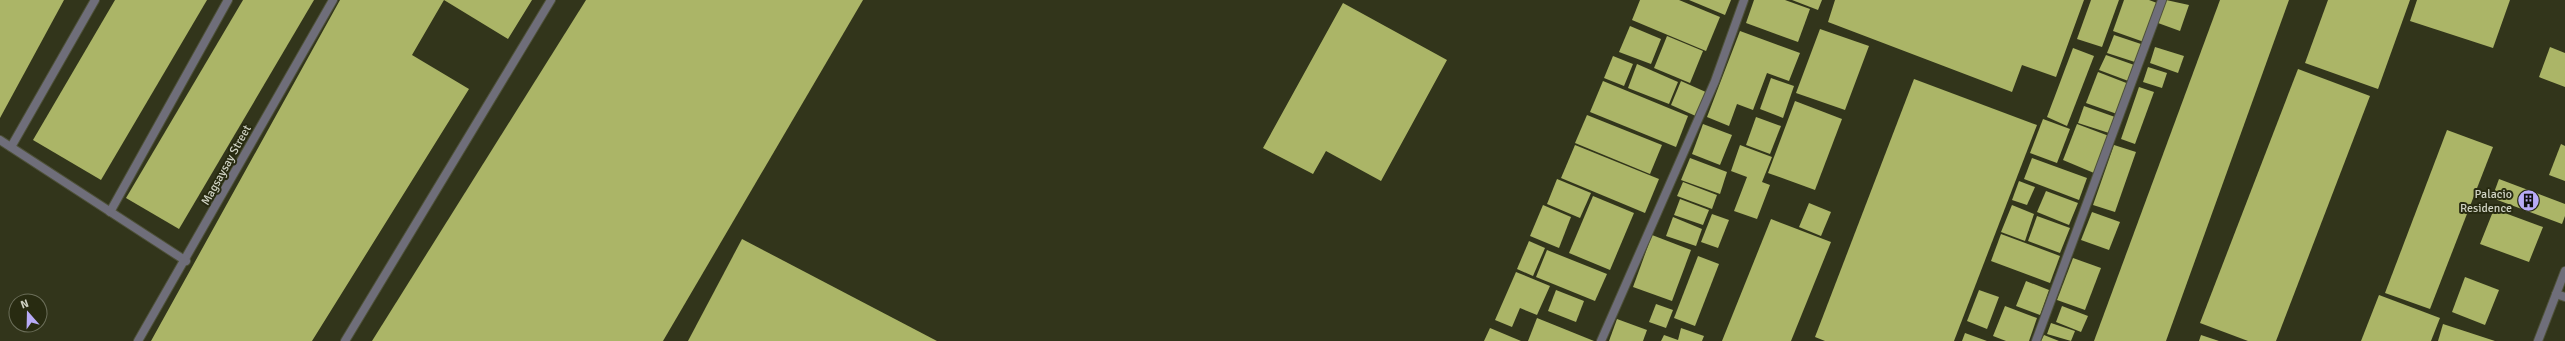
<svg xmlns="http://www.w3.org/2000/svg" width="2565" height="341" viewBox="0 0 2565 341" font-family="Signika,sans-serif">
  <rect width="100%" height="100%" fill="#32351b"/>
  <g fill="#abb567">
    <path d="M0 0H64L0 118Z"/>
    <path d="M115 0H207L101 180 33 140Z"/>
    <path d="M243 0H314L179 229 126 198Z"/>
    <path d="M340 0H532L508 39 444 0 412 55 469 89 312 341H151Z"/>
    <path d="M586 0H863L663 341H372Z"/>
    <path d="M1640 0H1679L1720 17 1706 51 1632 20Z"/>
    <path d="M1689 0H1731L1725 15Z"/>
    <path d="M1754 0H1785L1810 9 1798 42 1746 23Z"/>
    <path d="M1792 0H1822L1818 10Z"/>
    <path d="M1835 0H2084L2056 77 2022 65 2012 92 1828 22Z"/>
    <path d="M2091 0H2119L2102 47 2077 39Z"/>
    <path d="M2124 0H2149L2157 3 2144 42 2113 31Z"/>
    <path d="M2166 0 2189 5 2180 31 2158 23Z"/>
    <path d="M2220 0H2289L2166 341H2094Z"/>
    <path d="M2328 0H2410L2378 89 2305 63Z"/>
    <path d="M2417 0H2510L2493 48 2410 21Z"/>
    <path d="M1343 3 1447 60 1381 181 1326 151 1313 174 1263 148Z"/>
    <path d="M1630 26 1661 39 1651 64 1619 52Z"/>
    <path d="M1820 29 1869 46 1845 110 1796 93Z"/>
    <path d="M1740 31 1800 53 1789 81 1767 73 1753 110 1737 104 1729 126 1707 117Z"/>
    <path d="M2114 35 2144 45 2138 63 2107 53Z"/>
    <path d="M1667 36 1703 51 1690 83 1654 68Z"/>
    <path d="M2155 47 2184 56 2178 73 2150 63Z"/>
    <path d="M2550 47 2565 53V87L2539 77Z"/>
    <path d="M2073 48 2094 56 2067 126 2047 117Z"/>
    <path d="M2106 55 2137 66 2131 82 2099 70Z"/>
    <path d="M1613 56 1633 64 1624 86 1604 78Z"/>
    <path d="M1637 64 1678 82 1669 104 1628 88Z"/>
    <path d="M2148 67 2167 73 2162 88 2143 82Z"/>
    <path d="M2298 69 2370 96 2276 341H2248L2200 323Z"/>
    <path d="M2098 72 2129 84 2117 114 2086 103Z"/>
    <path d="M1771 78 1794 86 1783 118 1760 109Z"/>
    <path d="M1914 79 2037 125 1954 341H1825L1815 337Z"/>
    <path d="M1603 81 1688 116 1676 147 1590 112Z"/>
    <path d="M1681 81 1708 93 1698 117 1671 105Z"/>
    <path d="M2139 87 2154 92 2135 144 2121 139Z"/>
    <path d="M1795 101 1842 119 1815 190 1768 173Z"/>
    <path d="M2084 106 2115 117 2109 133 2078 123Z"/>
    <path d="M1587 115 1662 145 1650 174 1575 143Z"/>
    <path d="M1756 117 1781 126 1770 154 1746 145Z"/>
    <path d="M2043 119 2070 129 2057 163 2030 153Z"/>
    <path d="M1703 124 1732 135 1720 165 1692 154Z"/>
    <path d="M2077 124 2109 136 2094 173 2063 160Z"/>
    <path d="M2447 130 2493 147 2430 309 2385 293Z"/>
    <path d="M2561 144 2565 146V181L2549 175Z"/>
    <path d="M1575 145 1659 179 1645 213 1561 178Z"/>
    <path d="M1740 145 1772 157 1762 182 1770 185 1757 219 1734 211 1747 177 1731 171Z"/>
    <path d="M2114 145 2136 152 2115 212 2093 205Z"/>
    <path d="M1690 158 1727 172 1720 194 1681 180Z"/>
    <path d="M2032 158 2087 178 2079 200 2024 179Z"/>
    <path d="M1557 179 1591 193 1580 218 1547 204Z"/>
    <path d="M2499 179 2565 204V216L2562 224 2492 198Z"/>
    <path d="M2019 181 2035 187 2027 205 2012 200Z"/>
    <path d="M1683 182 1717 195 1712 209 1677 196Z"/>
    <path d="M2046 191 2078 203 2069 225 2037 212Z"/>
    <path d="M1593 196 1634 213 1610 270 1569 253Z"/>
    <path d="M1680 199 1709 210 1703 225 1674 215Z"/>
    <path d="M1809 203 1831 212 1821 236 1799 227Z"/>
    <path d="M1543 205 1571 217 1559 248 1530 236Z"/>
    <path d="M2012 205 2034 214 2025 241 2001 232Z"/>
    <path d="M2494 209 2543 227 2529 262 2480 244Z"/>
    <path d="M2092 212 2120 222 2109 250 2081 240Z"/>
    <path d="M1712 214 1729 220 1718 248 1701 242Z"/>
    <path d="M2037 216 2070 228 2060 253 2028 241Z"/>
    <path d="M1673 217 1702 229 1696 246 1666 236Z"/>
    <path d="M1771 219 1831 242 1791 341H1722Z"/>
    <path d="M2001 234 2060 256 2050 283 1991 261Z"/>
    <path d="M1652 235 1691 250 1672 301 1633 287Z"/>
    <path d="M742 239 937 341H688Z"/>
    <path d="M1529 241 1545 248 1533 276 1517 269Z"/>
    <path d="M1547 250 1607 274 1595 301 1536 277Z"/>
    <path d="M1698 256 1719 264 1695 326 1674 318Z"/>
    <path d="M2073 258 2101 268 2085 310 2057 300Z"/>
    <path d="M1516 272 1550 286 1537 315 1520 308 1512 327 1495 320Z"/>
    <path d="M2465 277 2499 290 2485 325 2452 312Z"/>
    <path d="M2026 281 2049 290 2040 315 2016 306Z"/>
    <path d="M1556 290 1584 301 1576 322 1548 311Z"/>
    <path d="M1979 290 1999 297 1987 329 1967 321Z"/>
    <path d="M2379 295 2440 318 2431 341H2361Z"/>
    <path d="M1656 304 1673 310 1666 328 1649 322Z"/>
    <path d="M2005 306 2037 318 2029 341H2006L1993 336Z"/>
    <path d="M2062 306 2088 316 2081 332 2056 322Z"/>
    <path d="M1537 318 1594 341H1528Z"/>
    <path d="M1617 319 1647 330 1643 341H1609Z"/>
    <path d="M2051 323 2075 331 2071 341 2047 334Z"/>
    <path d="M2443 324 2495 341H2438Z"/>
    <path d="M1490 328 1521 341H1484Z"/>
    <path d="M1681 328 1704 336 1702 341H1661L1664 335 1678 340Z"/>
    <path d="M1965 333 1987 341H1962Z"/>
    <path d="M2044 335 2059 341H2041Z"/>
    <path d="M2201 335 2219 341H2199Z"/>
  </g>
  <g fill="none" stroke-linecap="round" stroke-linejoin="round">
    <defs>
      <g id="service">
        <path d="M0 140 186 261"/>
        <path d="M11 147 95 0"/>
        <path d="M110 212 228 0"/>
        <path d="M138 341 333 0"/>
        <path d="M345 341 551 0"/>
        <path d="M2036 341 2162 0"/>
      </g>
      <g id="minor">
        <path d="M2556 294 2565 297"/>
        <path d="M1601 341 1715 81 1744 0"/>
        <path d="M2538 341 2565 271"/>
      </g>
    </defs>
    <use href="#service" stroke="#4e5139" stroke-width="10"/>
    <use href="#minor" stroke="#4e5139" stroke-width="10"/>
    <use href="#service" stroke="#6f6e7a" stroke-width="8"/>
    <use href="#minor" stroke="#6f6e7a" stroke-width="8"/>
  </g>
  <defs>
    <symbol id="building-disc" viewBox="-11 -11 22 22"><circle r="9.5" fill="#b8abf7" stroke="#282b11"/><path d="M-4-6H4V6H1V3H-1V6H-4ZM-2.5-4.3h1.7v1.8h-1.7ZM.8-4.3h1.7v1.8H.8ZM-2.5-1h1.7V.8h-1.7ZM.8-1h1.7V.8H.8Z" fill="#111"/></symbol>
  </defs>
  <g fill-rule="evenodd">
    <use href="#building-disc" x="2516" y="188" width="25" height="25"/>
  </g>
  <g text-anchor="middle" stroke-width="4" stroke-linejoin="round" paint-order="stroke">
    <g font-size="12" fill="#d0d3c4" stroke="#282b11">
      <text transform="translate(226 165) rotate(-61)" y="4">Magsaysay Street</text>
    </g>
    <g font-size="12" fill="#d0d3c4" stroke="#282b11" text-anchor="end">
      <text x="2512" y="198">Palacio<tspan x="2512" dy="14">Residence</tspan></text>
    </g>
  </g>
  <g transform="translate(28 313) rotate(340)"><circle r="19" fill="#282b11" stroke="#6b6e59"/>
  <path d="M0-3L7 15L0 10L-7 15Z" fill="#b8abf7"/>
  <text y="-6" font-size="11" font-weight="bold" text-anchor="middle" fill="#d0d3c4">N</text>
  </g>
</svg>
